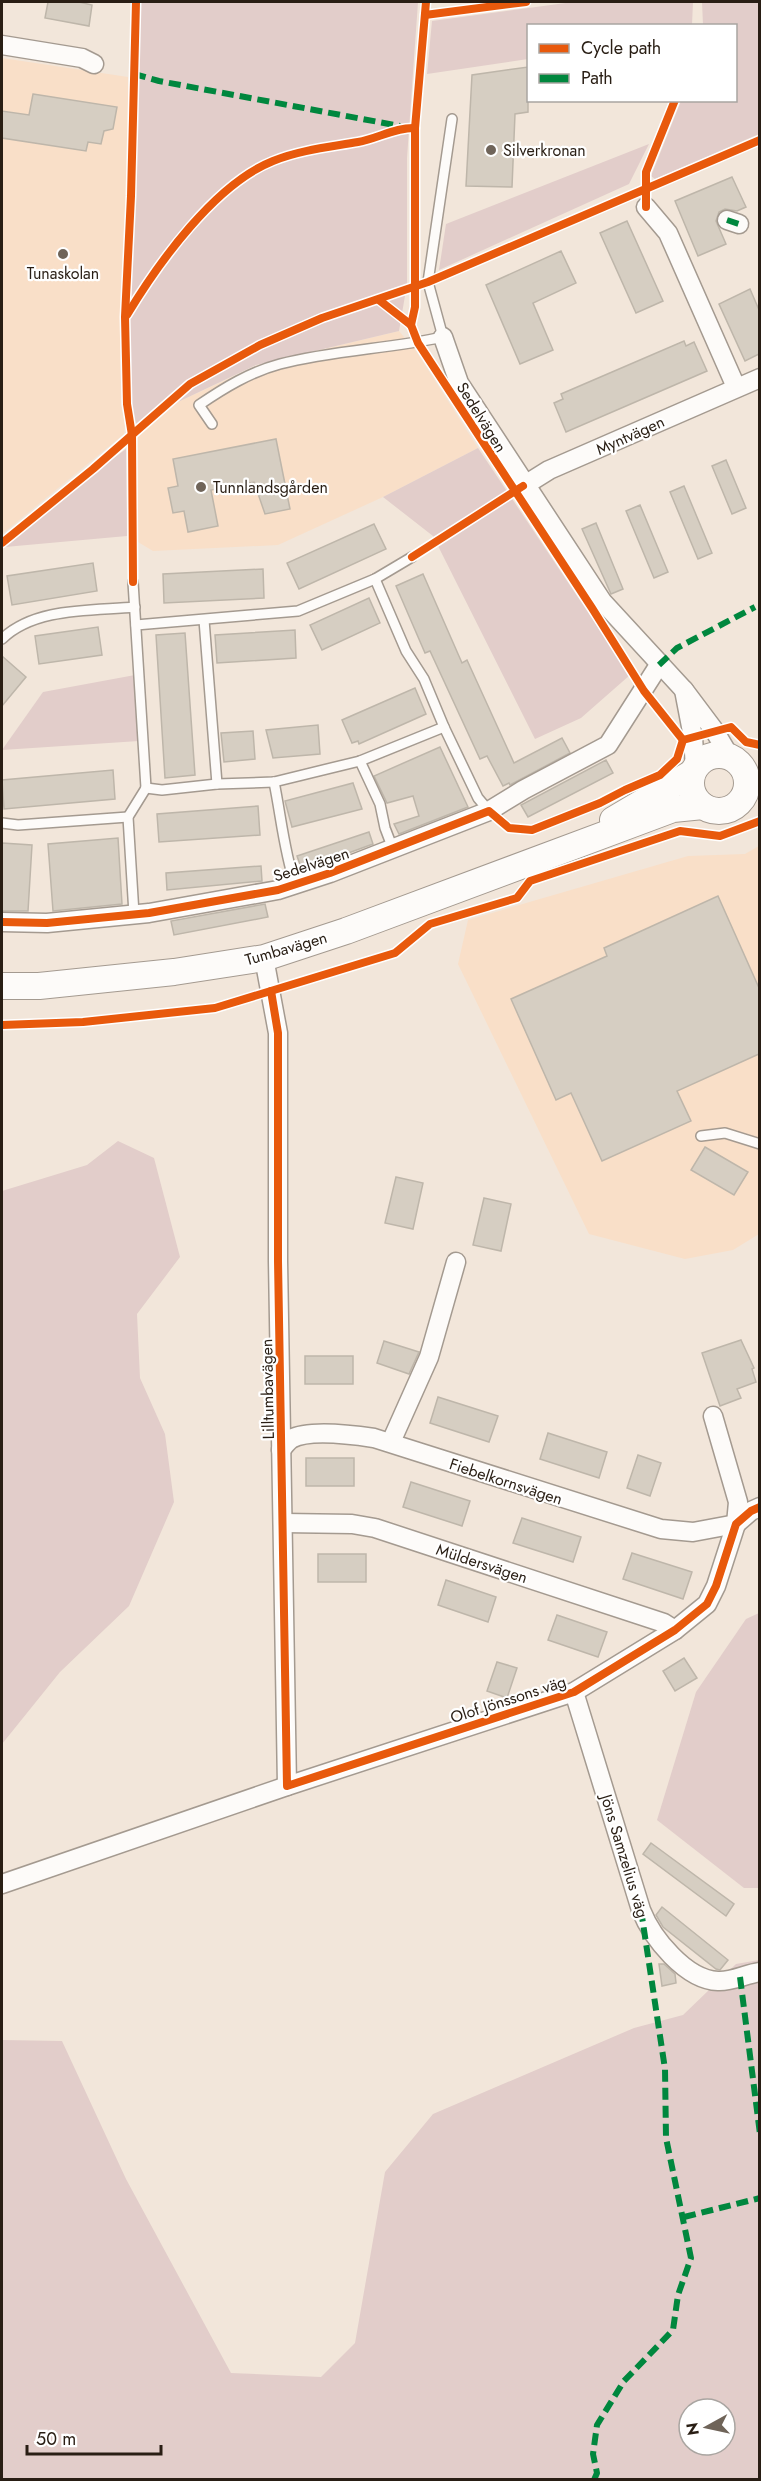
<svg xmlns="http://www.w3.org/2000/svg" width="761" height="2481" viewBox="0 0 761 2481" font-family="Jost,sans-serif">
  <rect width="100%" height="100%" fill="#f2e6da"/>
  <g fill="#f9dfc8">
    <path d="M2 58 128 77V197L120 311 121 405 125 425 124 434 2 534Z"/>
    <path d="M399 331 416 351 478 448 383 497 278 545 153 551 138 542V436L178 402 258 365Z"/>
    <path d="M759 846V1234L733 1250 685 1259 589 1234 458 964 468 920 688 856 745 854Z"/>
  </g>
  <g fill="#e2cdca" fill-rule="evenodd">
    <path d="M139 2H418L407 158V284L399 331 256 365 178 402 138 436 130 404 129 317Z"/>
    <path d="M573 2H693L692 25 528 26V59L427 74 432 21Z"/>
    <path d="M702 2H759V134L655 179 651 176 681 101 736 100V26L703 25Z"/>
    <path d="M649 144 629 184 439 270 446 224Z"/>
    <path d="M478 448 630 675 581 718 535 739 433 536 383 497Z"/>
    <path d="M126 449 127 536 5 547 61 497Z"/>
    <path d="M135 675 139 741 2 750 43 692Z"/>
    <path d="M118 1141 154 1158 180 1257 137 1314 140 1378 165 1434 174 1502 129 1606 60 1672 2 1744V1191L87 1165Z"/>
    <path d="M759 1613V1888H744L657 1820 696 1692 746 1619Z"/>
    <path d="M759 1960V2479L2 2480V2040L62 2041 126 2179 231 2373 321 2377 355 2343 385 2172 433 2114 634 2028 683 2015 736 1964ZM689 2409H725V2445H689Z"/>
  </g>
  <g fill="#d6cec2" stroke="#beb6aa" stroke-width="1.5">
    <path d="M48 2H79L92 5 89 26 45 18Z"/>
    <path d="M528 67V112L515 114 512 187 466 186 472 75Z"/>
    <path d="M33 94 117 107 113 129 104 131 101 144 88 142 86 151 2 138V111L29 115Z"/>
    <path d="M732 177 746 207 737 211 725 209 719 212 716 221 726 244 698 256 675 201Z"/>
    <path d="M627 221 663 301 636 313 600 233Z"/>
    <path d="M561 251 576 283 533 303 553 350 520 364 486 285Z"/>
    <path d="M750 289 759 310V354L745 361 719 304Z"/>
    <path d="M684 341 686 346 694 342 707 371 566 432 554 403 563 399 561 394Z"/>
    <path d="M276 439 290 509 265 514 254 482 211 490 218 526 188 532 184 511 173 513 168 488 178 486 173 459Z"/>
    <path d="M726 460 746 508 732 514 712 466Z"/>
    <path d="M684 486 712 553 698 559 670 492Z"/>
    <path d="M640 505 668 572 654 578 626 511Z"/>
    <path d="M596 523 623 589 611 594 582 529Z"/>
    <path d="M374 524 386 549 299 589 287 563Z"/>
    <path d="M93 563 97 591 12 605 7 576Z"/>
    <path d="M263 569 264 598 164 603 163 574Z"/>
    <path d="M423 574 462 663 467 660 514 763 562 738 570 753 510 785 509 783 503 786 487 756 480 759 430 651 425 653 396 586Z"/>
    <path d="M369 598 380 623 322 650 310 625Z"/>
    <path d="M98 627 102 655 39 664 35 636Z"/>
    <path d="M295 630 296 658 217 663 215 635Z"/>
    <path d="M185 633 195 775 165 778 156 635Z"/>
    <path d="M2 656 26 677 2 706Z"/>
    <path d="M415 688 426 714 359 744 358 741 352 743 342 720Z"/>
    <path d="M318 725 320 754 273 758 266 730Z"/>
    <path d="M253 731 255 759 224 762 221 733Z"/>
    <path d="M440 747 468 807 399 834 394 824 419 816 413 796 387 803 374 776Z"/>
    <path d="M606 760 613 773 528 817 521 805Z"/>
    <path d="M113 770 115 799 4 809 2 780Z"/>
    <path d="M353 783 362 809 292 827 285 801Z"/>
    <path d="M258 806 260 835 159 842 157 814Z"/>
    <path d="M369 832 373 844 302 870 297 856Z"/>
    <path d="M118 838 122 904 53 911 48 844Z"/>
    <path d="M2 843 32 845 28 911H2Z"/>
    <path d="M261 866 262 881 167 890 166 873Z"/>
    <path d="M718 896 759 988V1054L677 1091 691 1121 602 1161 571 1093 556 1100 511 999 607 956 604 948Z"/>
    <path d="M265 904 268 917 174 935 171 921Z"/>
    <path d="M705 1147 748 1172 734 1195 691 1170Z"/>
    <path d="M396 1177 423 1183 413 1229 385 1223Z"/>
    <path d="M484 1198 511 1204 501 1251 473 1245Z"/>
    <path d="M741 1340 754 1368 752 1369 756 1382 737 1389 741 1398 720 1406 702 1353Z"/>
    <path d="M384 1341 419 1352 409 1374 377 1363Z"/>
    <rect x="305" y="1356" width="48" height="28"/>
    <path d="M438 1397 498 1416 489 1442 430 1423Z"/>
    <path d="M548 1433 607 1452 599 1478 540 1459Z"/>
    <path d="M638 1455 661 1463 650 1496 627 1488Z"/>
    <rect x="306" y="1458" width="48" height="28"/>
    <path d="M411 1482 470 1501 462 1526 403 1507Z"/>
    <path d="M522 1518 581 1537 573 1562 513 1543Z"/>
    <path d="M632 1553 692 1572 683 1599 623 1579Z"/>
    <rect x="318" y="1554" width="48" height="28"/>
    <path d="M446 1580 496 1597 488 1622 438 1605Z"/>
    <path d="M557 1615 607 1632 598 1657 548 1640Z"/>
    <path d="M684 1658 697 1678 675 1691 663 1671Z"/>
    <path d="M497 1662 517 1668 507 1698 487 1691Z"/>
    <path d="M651 1843 734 1904 726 1916 643 1854Z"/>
    <path d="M662 1907 728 1960 720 1970 716 1969 663 1927 656 1915Z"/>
    <path d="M659 1964H664L675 1974 676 1983 662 1986Z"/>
  </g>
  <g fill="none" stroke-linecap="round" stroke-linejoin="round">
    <defs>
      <g id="service">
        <path d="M212 424 199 405C224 388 250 372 280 364 333 350 389 349 443 337L428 282 452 119"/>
        <path d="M375 579 406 651 424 679 444 727 478 798 489 811"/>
        <path d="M133 582 146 788"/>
        <path d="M204 620 217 784"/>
        <path d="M136 625 298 611 375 579 412 557"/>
        <path d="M2 639C35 607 92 611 135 607"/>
        <path d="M360 761 380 804 385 828 393 849"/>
        <path d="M274 782C281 816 284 851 295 884"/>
        <path d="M146 788 162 790 217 784 274 782 360 761 444 727"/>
        <path d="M2 823 18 825 128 817"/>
        <path d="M134 914 128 817 146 788"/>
        <path d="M701 1136 725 1133 760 1144"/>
      </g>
      <g id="minor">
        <path d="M2 45 82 58 94 64"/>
        <path d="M646 207 668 233 736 387"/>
        <path d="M727 220 739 224"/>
        <path d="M443 337 459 383 602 601 684 690"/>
        <path d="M525 485 549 470 760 378"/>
        <path d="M695 768 693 737 684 690 714 730 730 757"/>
        <path d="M2 922 47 923 149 913 278 890 330 873 489 811 523 790 608 745 659 665"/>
        <path d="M264 958 278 1033V1261L287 1786"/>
        <path d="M391 1442 429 1357 456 1262"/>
        <path d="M281 1450C284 1446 287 1442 291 1439 309 1429 354 1435 374 1438L661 1529 693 1532 736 1524"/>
        <path d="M284 1523 352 1524 375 1528 664 1623 675 1630"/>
        <path d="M736 1524 751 1511 760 1507"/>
        <path d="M574 1692 641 1910C652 1938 686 1980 718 1981 731 1982 746 1974 760 1972"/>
        <path d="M2 1884 287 1786 574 1692 675 1630 707 1604 716 1586 736 1524 738 1502 713 1416"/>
      </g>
      <g id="secondary">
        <circle cx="719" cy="783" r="28"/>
        <path d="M613 820 692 773"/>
        <path d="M2 986H39L174 972 264 958 346 931 673 809 703 806"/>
      </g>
    </defs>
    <use href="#service" stroke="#a49a90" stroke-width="12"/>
    <use href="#minor" stroke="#a49a90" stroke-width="21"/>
    <use href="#secondary" stroke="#a49a90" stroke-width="28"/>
    <use href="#service" stroke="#fdfbf9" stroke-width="9"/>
    <use href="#minor" stroke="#fdfbf9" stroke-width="18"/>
    <use href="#secondary" stroke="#fdfbf9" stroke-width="26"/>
    <g stroke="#00873e" stroke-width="6" stroke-dasharray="12 6" stroke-linecap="butt">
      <path d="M134 74 159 81 400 126"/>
      <path d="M727 220 739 224"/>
      <path d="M659 665 677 648 755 607"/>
      <path d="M740 1977 760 2134"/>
      <path d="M684 2217 760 2198"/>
      <path d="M594 2480 597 2473 593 2454 597 2425 624 2381 673 2330 678 2295 691 2258 666 2138 665 2069 641 1910"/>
    </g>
    <defs>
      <g id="cycleway">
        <path d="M425 15 526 2"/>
        <path d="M646 207V172L675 100"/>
        <path d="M379 300 411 325 418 343 592 608 644 691 683 740"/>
        <path d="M127 315C159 262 215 184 273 161 300 150 330 147 358 142 377 139 396 127 415 128"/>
        <path d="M411 325 415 307V128L426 2"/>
        <path d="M2 543 93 469 190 384 260 345 322 318 428 282 760 140"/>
        <path d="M412 557 523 486"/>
        <path d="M133 582 132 435 127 404 125 317 131 196 136 2"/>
        <path d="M2 922 47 923 149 913 278 890 330 873 489 811 509 828 532 830 600 803 625 790 660 775 677 759 683 740 731 727 746 742 760 745"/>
        <path d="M271 991 278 1033V1261L287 1786 574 1692 675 1630 707 1604 716 1586 736 1524 751 1511 760 1507"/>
        <path d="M2 1025 83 1022 215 1008 395 953 430 924 517 898 530 881 680 831 720 836 760 821"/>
      </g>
    </defs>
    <use href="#cycleway" stroke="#fff" stroke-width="11"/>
    <use href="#cycleway" stroke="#e8590c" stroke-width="8"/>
  </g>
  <g fill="#6f6459" stroke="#fff" stroke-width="2">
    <circle cx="491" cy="150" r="6"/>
    <circle cx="63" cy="254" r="6"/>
    <circle cx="201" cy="487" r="6"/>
  </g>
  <g text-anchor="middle" stroke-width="4.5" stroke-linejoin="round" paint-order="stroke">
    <g font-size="16" fill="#291e14" stroke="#fff" text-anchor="start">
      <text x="503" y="156">Silverkronan</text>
      <text x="63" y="279" text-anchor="middle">Tunaskolan</text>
      <text x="213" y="493">Tunnlandsgården</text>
    </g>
    <g font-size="16" fill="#291e14" stroke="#fff">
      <text transform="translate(482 417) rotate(58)" y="6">Sedelvägen</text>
      <text transform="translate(630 435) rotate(-24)" y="6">Myntvägen</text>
      <text transform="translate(311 864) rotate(-18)" y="6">Sedelvägen</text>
      <text transform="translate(286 948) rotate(-16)" y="6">Tumbavägen</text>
      <text transform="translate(267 1389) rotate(-91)" y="6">Lilltumbavägen</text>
      <text transform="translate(506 1481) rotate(18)" y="6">Fiebelkornsvägen</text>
      <text transform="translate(482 1563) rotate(18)" y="6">Müldersvägen</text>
      <text transform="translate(508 1699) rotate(-18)" y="6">Olof Jönssons väg</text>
      <text transform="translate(625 1856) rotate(73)" y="6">Jöns Samzelius väg</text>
    </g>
  </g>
  <rect width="761" height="2481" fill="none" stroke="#291e14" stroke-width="6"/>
  <rect x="527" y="24" width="210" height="78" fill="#ffffff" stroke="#a9a5a1" stroke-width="1.5"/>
  <rect x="539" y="44" width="30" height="9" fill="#e8590c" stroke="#a9a5a1" stroke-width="1.5"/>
  <text x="581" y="54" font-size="18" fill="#291e14">Cycle path</text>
  <rect x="539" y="74" width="30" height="9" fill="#00873e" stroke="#a9a5a1" stroke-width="1.5"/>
  <text x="581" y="84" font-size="18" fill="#291e14">Path</text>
  <g transform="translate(707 2427) rotate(262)"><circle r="28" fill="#ffffff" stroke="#a9a5a1" stroke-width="1.5"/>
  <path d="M0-4.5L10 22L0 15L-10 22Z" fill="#6f6459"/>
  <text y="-9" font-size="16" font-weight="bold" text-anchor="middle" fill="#291e14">N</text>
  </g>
  <path d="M27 2445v9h134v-9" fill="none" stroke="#291e14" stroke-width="3"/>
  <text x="36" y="2445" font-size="18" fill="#291e14" stroke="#ffffff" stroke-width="4.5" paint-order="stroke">50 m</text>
</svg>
